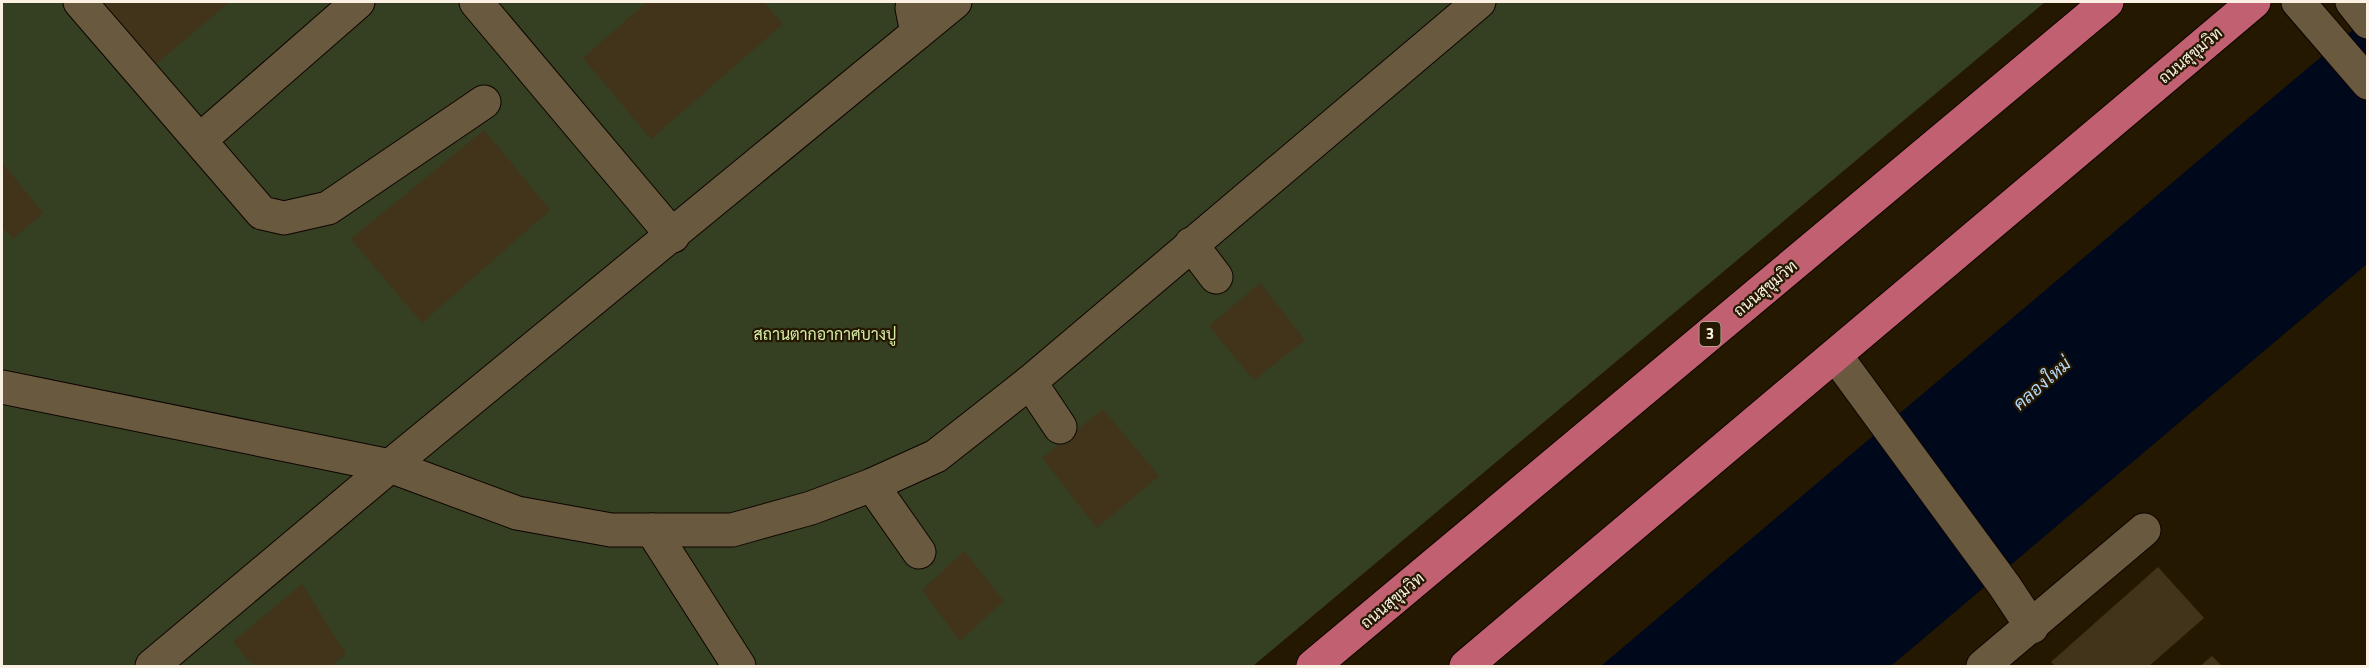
<svg xmlns="http://www.w3.org/2000/svg" width="2369" height="668" viewBox="0 0 2369 668" font-family="'Titillium Web',Sarabun,sans-serif">
  <rect width="100%" height="100%" fill="#251801"/>
  <path fill="#353f21" d="M2 2H2045L1253 666H2Z"/>
  <path fill="#00081c" d="M2367 18V264L1891 666H1601Z"/>
  <g fill="#42341b">
    <path d="M108 2H230L156 64 104 5Z"/>
    <path d="M647 2H764L783 24 651 139 583 58Z"/>
    <path d="M484 130 550 210 422 323 351 239Z"/>
    <path d="M2 162 43 213 13 239 2 227Z"/>
    <path d="M1260 283 1305 340 1254 380 1209 326Z"/>
    <path d="M1103 409 1159 476 1097 528 1042 458Z"/>
    <path d="M964 551 1004 601 960 641 922 590Z"/>
    <path d="M2158 567 2204 618 2149 666H2055L2051 662Z"/>
    <path d="M302 584 346 654 331 666H253L233 642Z"/>
    <path d="M2212 656 2222 666H2200Z"/>
  </g>
  <g fill="none" stroke-linecap="round" stroke-linejoin="round">
    <defs>
      <g id="minor">
        <path d="M80 2 262 213 284 218 328 208 484 102"/>
        <path d="M476 2 673 236"/>
        <path d="M913 2 912 8 917 33"/>
        <path d="M2298 2 2368 83"/>
        <path d="M2352 2 2368 22"/>
        <path d="M200 140 358 2"/>
        <path d="M1191 244 1216 277"/>
        <path d="M1836 356 2004 585 2032 627"/>
        <path d="M1030 382 1060 427"/>
        <path d="M2 387 390 466 517 513 611 530H732L811 508 872 485 936 456 1030 382 1479 2"/>
        <path d="M872 485 919 552"/>
        <path d="M652 530 739 666"/>
        <path d="M152 666 390 466 955 2"/>
        <path d="M1983 666 2144 530"/>
      </g>
      <g id="highway">
        <path d="M1313 666 2107 2"/>
        <path d="M1466 666 2254 2"/>
      </g>
    </defs>
    <use href="#minor" stroke="#0e0400" stroke-width="35"/>
    <use href="#highway" stroke="#0e0400" stroke-width="35"/>
    <use href="#minor" stroke="#69593f" stroke-width="33"/>
    <use href="#highway" stroke="#c06071" stroke-width="33"/>
  </g>
  <g text-anchor="middle" stroke-width="4.5" stroke-linejoin="round" paint-order="stroke">
    <rect fill="#251801" stroke="#bab09e" stroke-width="1.5" x="1699.5" y="322" width="21" height="24" rx="4.5"/>
    <g font-size="15" font-weight="bold" fill="#faf1e2">
      <text x="1710" y="339">3</text>
    </g>
    <g font-size="16" fill="#faf1e2" stroke="#251801">
      <text transform="translate(2190 55) rotate(-40)" y="6">ถนนสุขุมวิท</text>
      <text transform="translate(1765 288) rotate(-40)" y="6">ถนนสุขุมวิท</text>
      <text transform="translate(1392 600) rotate(-40)" y="6">ถนนสุขุมวิท</text>
    </g>
    <g font-size="16" fill="#d5eea8" stroke="#251801">
      <text x="825" y="340">สถานตากอากาศบางปู</text>
    </g>
    <g font-size="18" font-style="italic" fill="#b4d6f6" stroke="#251801">
      <text transform="translate(2042 384) rotate(-41)" y="6">คลองใหม่</text>
    </g>
  </g>
  <rect width="2369" height="668" fill="none" stroke="#faf1e2" stroke-width="6"/>
</svg>
